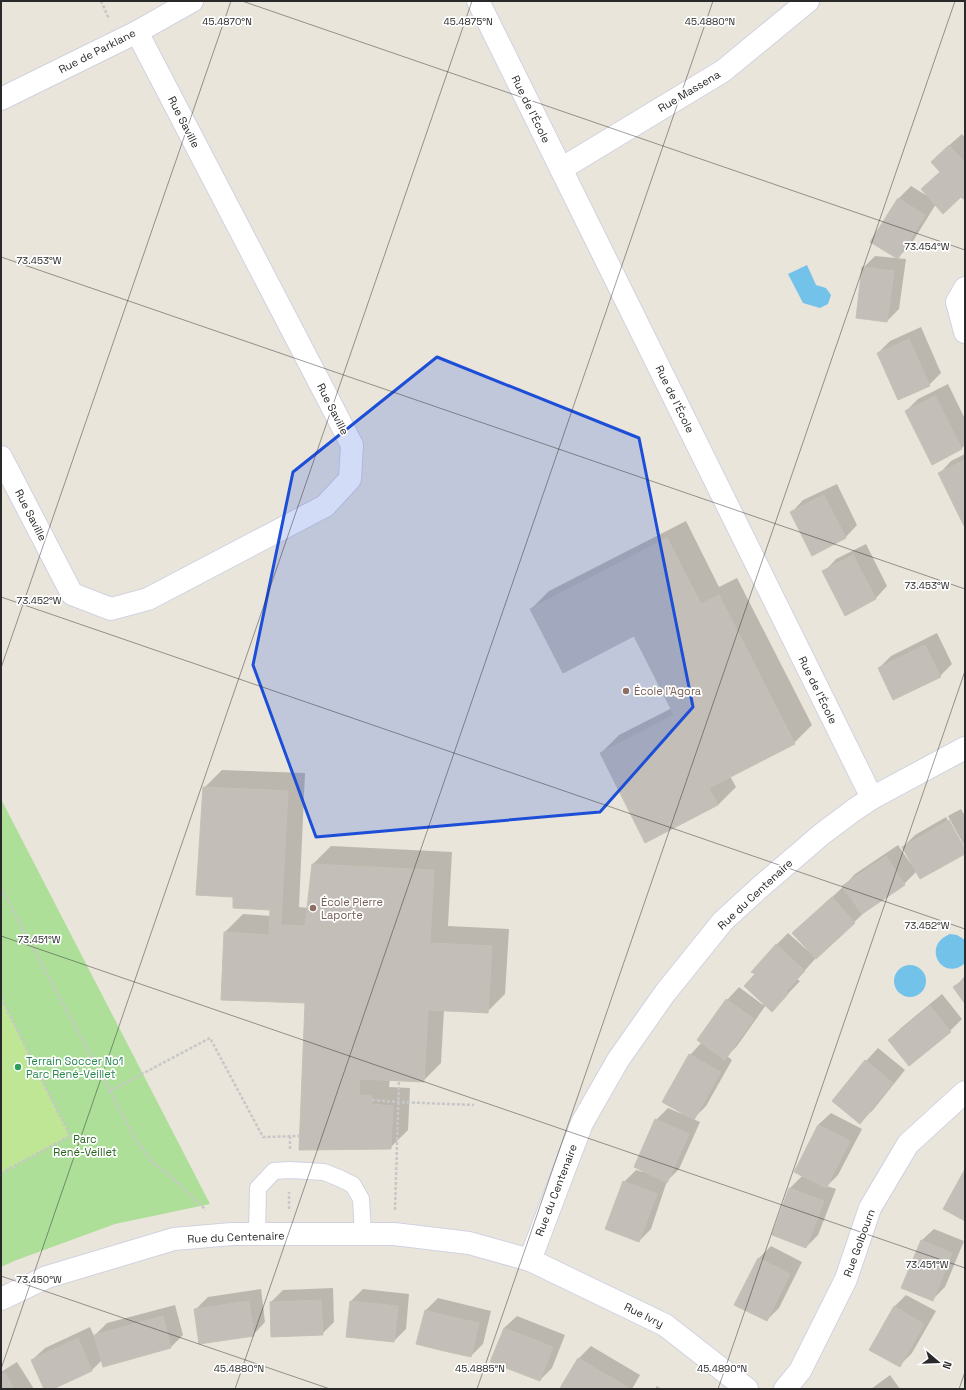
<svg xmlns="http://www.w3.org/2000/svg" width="966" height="1390" viewBox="0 0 966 1390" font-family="'Space Grotesk',sans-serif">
  <rect width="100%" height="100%" fill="#eae5db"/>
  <path fill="#addf99" d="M1 799 210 1204 115 1224 14 1261 1 1267Z"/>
  <path fill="#bfe695" d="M1 998 70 1136 1 1173Z"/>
  <g fill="#72c2e9">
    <path d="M807 265 816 285 826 288 831 295 828 304 820 308 803 303 788 274Z"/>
    <path d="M950 934 957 935 965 940V963C943 983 920 946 950 934Z"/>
    <circle cx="910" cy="981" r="16"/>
  </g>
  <g fill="#0003">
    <path d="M962 134 965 138V197L961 196 936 204 910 246 897 258 872 241 899 198 911 186 929 197 922 189 941 171 945 149Z"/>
    <path d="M875 256 906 259 899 309 887 321 863 268Z"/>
    <path d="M921 327 941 373 929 385 878 353 890 341Z"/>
    <path d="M948 384 965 419V445L962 448 932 463 906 411 918 399Z"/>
    <path d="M965 454V524L939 474 951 461Z"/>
    <path d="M837 484 857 525 845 538 791 513 803 500Z"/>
    <path d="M686 521 719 587 737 578 812 725 794 743 730 776 736 787 718 805 601 753 619 735 672 708 634 635 531 609 549 591Z"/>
    <path d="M866 544 887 586 875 599 824 572 836 559Z"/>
    <path d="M937 633 952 664 940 676 879 668 891 656Z"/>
    <path d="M222 770 305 773 299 907 308 908 313 864 331 846 452 852 448 926 509 929 505 994 487 1012 444 1010 441 1063 423 1081 390 1079 389 1087 410 1088 408 1130 390 1148 300 1149 306 1002 225 932 243 914 271 916 272 909 234 896 204 788Z"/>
    <path d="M961 809 965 816V847L948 816Z"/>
    <path d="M946 817 964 849H965V852L917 871 904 884 867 910 816 958 797 979 800 981 784 998 766 1005 737 1046 727 1056 732 1060 706 1106 693 1119 700 1122 679 1169 667 1181 651 1229 639 1241 624 1182 636 1170 643 1172 656 1120 668 1108 682 1114 690 1055 702 1042 699 1040 727 1000 739 987 763 1005 764 1003 756 974 776 945 788 933 807 950 808 949 806 921 844 886 855 874 898 845 911 864 912 863 903 847 915 835Z"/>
    <path d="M965 976V1003L955 987Z"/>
    <path d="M942 994 962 1019 950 1031 889 1040 901 1028Z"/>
    <path d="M878 1048 905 1070 873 1110 860 1122 834 1100 866 1061Z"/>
    <path d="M831 1113 862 1129 838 1175 827 1186 836 1189 818 1235 806 1247 773 1234 790 1188 803 1175 818 1125Z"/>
    <path d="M934 1229 964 1241 945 1287 933 1299 921 1241Z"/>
    <path d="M771 1246 802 1262 779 1308 767 1320 736 1304 759 1258Z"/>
    <path d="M333 1288 334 1322 322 1334 271 1302 283 1290Z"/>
    <path d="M261 1289 265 1322 253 1335 195 1310 208 1297Z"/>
    <path d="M363 1289 409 1294 406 1329 394 1341 351 1301Z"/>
    <path d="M906 1295 936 1311 912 1353 900 1365 894 1307Z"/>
    <path d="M438 1298 491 1311 483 1344 471 1356 426 1310Z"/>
    <path d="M175 1305 183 1335 171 1347 103 1365 102 1360 92 1370 50 1389H45L32 1360 45 1348 90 1327 94 1336 107 1323Z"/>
    <path d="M517 1316 565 1335 552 1368 540 1380 504 1328Z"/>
    <path d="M591 1346 640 1375 632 1389H564L561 1387 579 1358Z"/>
    <path d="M17 1362 34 1389H1V1372Z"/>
    <path d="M890 1375 900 1389H871Z"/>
    <path d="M657 1386 661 1389H655Z"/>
  </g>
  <g fill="#c3beb8" stroke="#c6c1b5">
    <path d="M949 145 965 163V198L963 199 961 197 943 214 921 189 940 172 931 162Z"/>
    <path d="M898 198 925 215 898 259 870 242Z"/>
    <path d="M862 267 894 271 887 322 856 318Z"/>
    <path d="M909 339 930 386 898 400 877 353Z"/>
    <path d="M935 396 962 449 932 465 905 411Z"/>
    <path d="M965 460V525L964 526 938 473Z"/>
    <path d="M824 495 846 538 812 556 790 512Z"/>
    <path d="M667 538 701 604 719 595 795 744 709 788 718 805 645 843 600 753 674 715 634 636 563 673 530 609Z"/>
    <path d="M853 555 876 599 845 616 822 571Z"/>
    <path d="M925 645 941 677 893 700 878 668Z"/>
    <path d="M203 787 288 791 281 925 305 926 312 864 434 870 430 943 492 946 488 1013 428 1010 424 1082 360 1079 359 1095 372 1096 371 1104 393 1106 391 1149 299 1150 305 1003 221 1000 224 932 269 935 270 910 233 908V897L196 895Z"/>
    <path d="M949 820 965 849V854L920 879 902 847Z"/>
    <path d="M886 856 905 885 862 914 842 886Z"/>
    <path d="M832 897 855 923 816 959 792 933Z"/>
    <path d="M776 944 805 971 786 991 788 994 772 1012 744 986 755 974 751 972Z"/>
    <path d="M965 979V1004L953 987Z"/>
    <path d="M726 999 754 1019 725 1060 697 1040Z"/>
    <path d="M930 1006 951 1032 909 1066 888 1040Z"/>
    <path d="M689 1054 721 1072 694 1120 662 1102Z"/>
    <path d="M865 1060 893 1083 860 1124 832 1101Z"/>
    <path d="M655 1119 689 1134 667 1183 634 1167Z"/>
    <path d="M818 1125 850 1141 826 1188 794 1172Z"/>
    <path d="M965 1169V1221L943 1209Z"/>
    <path d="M623 1181 657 1194 639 1242 605 1229Z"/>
    <path d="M789 1188 824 1201 806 1248 772 1235Z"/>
    <path d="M921 1240 952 1253 933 1301 901 1288Z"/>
    <path d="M758 1258 790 1274 767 1321 734 1305Z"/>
    <path d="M321 1300 323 1335 271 1337 270 1302Z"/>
    <path d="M249 1301 254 1336 199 1344 194 1309Z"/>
    <path d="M350 1301 398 1306 394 1342 346 1337Z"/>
    <path d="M894 1306 924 1324 900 1367 869 1350Z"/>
    <path d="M425 1310 452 1317 444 1351 416 1344Z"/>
    <path d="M163 1316 171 1348 103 1367 94 1335Z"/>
    <path d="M452 1317 479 1323 471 1357 444 1351Z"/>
    <path d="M504 1328 553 1347 540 1381 490 1362Z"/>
    <path d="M78 1338 92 1371 53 1389H44L31 1360Z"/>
    <path d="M578 1358 629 1388 628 1389H562L560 1388Z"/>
    <path d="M5 1373 14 1389H1V1376Z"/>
  </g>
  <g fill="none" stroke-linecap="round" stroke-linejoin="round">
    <defs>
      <path id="lane" d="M257 1235 258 1188 274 1171 289 1170 324 1172 339 1178 353 1185 361 1199 363 1234"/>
      <g id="street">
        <path d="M478 1 872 798"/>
        <path d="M1 99 137 32 192 1"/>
        <path d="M561 169 723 71 808 1"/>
        <path d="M965 288 957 302 965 332"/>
        <path d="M1 457 72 594 111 609 148 599 325 506 350 479 352 445 137 32"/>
        <path d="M530 1260 665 1325 747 1389"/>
        <path d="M1 1299 47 1277 174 1239 232 1234H394L469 1243 530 1260 582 1123 618 1060 665 993 723 921 758 889 822 834 854 810 872 798 965 748"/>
        <path d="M785 1389 800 1371 846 1279 870 1208 908 1144 965 1092"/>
      </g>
    </defs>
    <use href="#lane" stroke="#d0d2e1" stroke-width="18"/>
    <use href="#street" stroke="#d0d2e1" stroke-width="24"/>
    <g stroke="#c7c7c7" stroke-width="2.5" stroke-dasharray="3 2" stroke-linecap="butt">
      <path d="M101 1 109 19"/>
      <path d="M1 888 135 1138 153 1163 167 1173 206 1210"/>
      <path d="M1 998 70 1136 1 1173"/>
      <path d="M110 1091 210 1038 263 1137 300 1136"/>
      <path d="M372 1100 398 1102 474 1105"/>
      <path d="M290 1149V1137"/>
      <path d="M289 1209V1192"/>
      <path d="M395 1210 399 1081"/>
    </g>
    <use href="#lane" stroke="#fff" stroke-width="16"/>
    <use href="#street" stroke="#fff" stroke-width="22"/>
  </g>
  <path fill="#1d4ed8" fill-opacity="0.2" stroke="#1d4ed8" stroke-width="3" stroke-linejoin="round" d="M437 357 639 438 693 707 600 812 316 837 253 665 293 472Z"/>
  <path fill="none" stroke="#292929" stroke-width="1" stroke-opacity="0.45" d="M242 1 965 250M1 257 965 589M1 597 965 929M1 668 231 1M1 936 965 1268M1 1276 330 1389M1 1369 472 1M235 1389 713 1M477 1389 955 1M718 1389 965 671M959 1389 965 1372"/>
  <g fill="#8d6e63" stroke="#fff" stroke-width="1.5">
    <circle cx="626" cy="691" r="4"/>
    <circle cx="313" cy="908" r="4"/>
  </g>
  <circle fill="#2e9e5b" stroke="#fff" stroke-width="1.5" cx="18" cy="1067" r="4"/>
  <g text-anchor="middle" stroke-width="3.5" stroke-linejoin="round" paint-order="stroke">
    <g font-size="11" fill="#292929" stroke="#fff">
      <text transform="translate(97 51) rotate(-27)" y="4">Rue de Parklane</text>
      <text transform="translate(689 91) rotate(-31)" y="4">Rue Massena</text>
      <text transform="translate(531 109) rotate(64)" y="4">Rue de l'École</text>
      <text transform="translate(184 122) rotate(63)" y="4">Rue Saville</text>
      <text transform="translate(675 399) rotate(64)" y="4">Rue de l'École</text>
      <text transform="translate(333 409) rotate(63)" y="4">Rue Saville</text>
      <text transform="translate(31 515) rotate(63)" y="4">Rue Saville</text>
      <text transform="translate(818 690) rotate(64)" y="4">Rue de l'École</text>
      <text transform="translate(755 894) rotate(-43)" y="4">Rue du Centenaire</text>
      <text transform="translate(556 1190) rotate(-69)" y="4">Rue du Centenaire</text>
      <text transform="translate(236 1237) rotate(-2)" y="4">Rue du Centenaire</text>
      <text transform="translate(859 1243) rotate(-70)" y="4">Rue Golbourn</text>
      <text transform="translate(644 1315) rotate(26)" y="4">Rue Ivry</text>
    </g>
    <g font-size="11" fill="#785e54" stroke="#fff" text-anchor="start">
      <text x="634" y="695">École l'Agora</text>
      <text x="321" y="906">École Pierre<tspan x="321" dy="13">Laporte</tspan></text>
    </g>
    <g font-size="11" fill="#27864d" stroke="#fff" text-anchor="start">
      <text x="26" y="1065">Terrain Soccer No1<tspan x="26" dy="13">Parc René-Veillet</tspan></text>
    </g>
    <g font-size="11" fill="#27621c" stroke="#fff">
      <text x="85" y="1143">Parc<tspan x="85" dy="13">René-Veillet</tspan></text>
    </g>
  </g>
  <g font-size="10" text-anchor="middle" fill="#292929" stroke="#fff" stroke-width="3.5" stroke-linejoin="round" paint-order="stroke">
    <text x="227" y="25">45.4870°N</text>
    <text x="468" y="25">45.4875°N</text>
    <text x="710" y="25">45.4880°N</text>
    <text x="927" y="250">73.454°W</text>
    <text x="39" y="264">73.453°W</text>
    <text x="927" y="589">73.453°W</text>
    <text x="39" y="604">73.452°W</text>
    <text x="927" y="929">73.452°W</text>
    <text x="39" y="943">73.451°W</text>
    <text x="927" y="1268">73.451°W</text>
    <text x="39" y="1283">73.450°W</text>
    <text x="239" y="1372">45.4880°N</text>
    <text x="480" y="1372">45.4885°N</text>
    <text x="722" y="1372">45.4890°N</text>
  </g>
  <rect width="966" height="1390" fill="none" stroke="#292929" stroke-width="4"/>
  <g transform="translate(938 1362) rotate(109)" stroke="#ffffff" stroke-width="3" paint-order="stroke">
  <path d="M0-3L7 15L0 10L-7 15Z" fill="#292929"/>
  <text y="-6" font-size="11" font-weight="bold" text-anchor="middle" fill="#292929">N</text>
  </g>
</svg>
